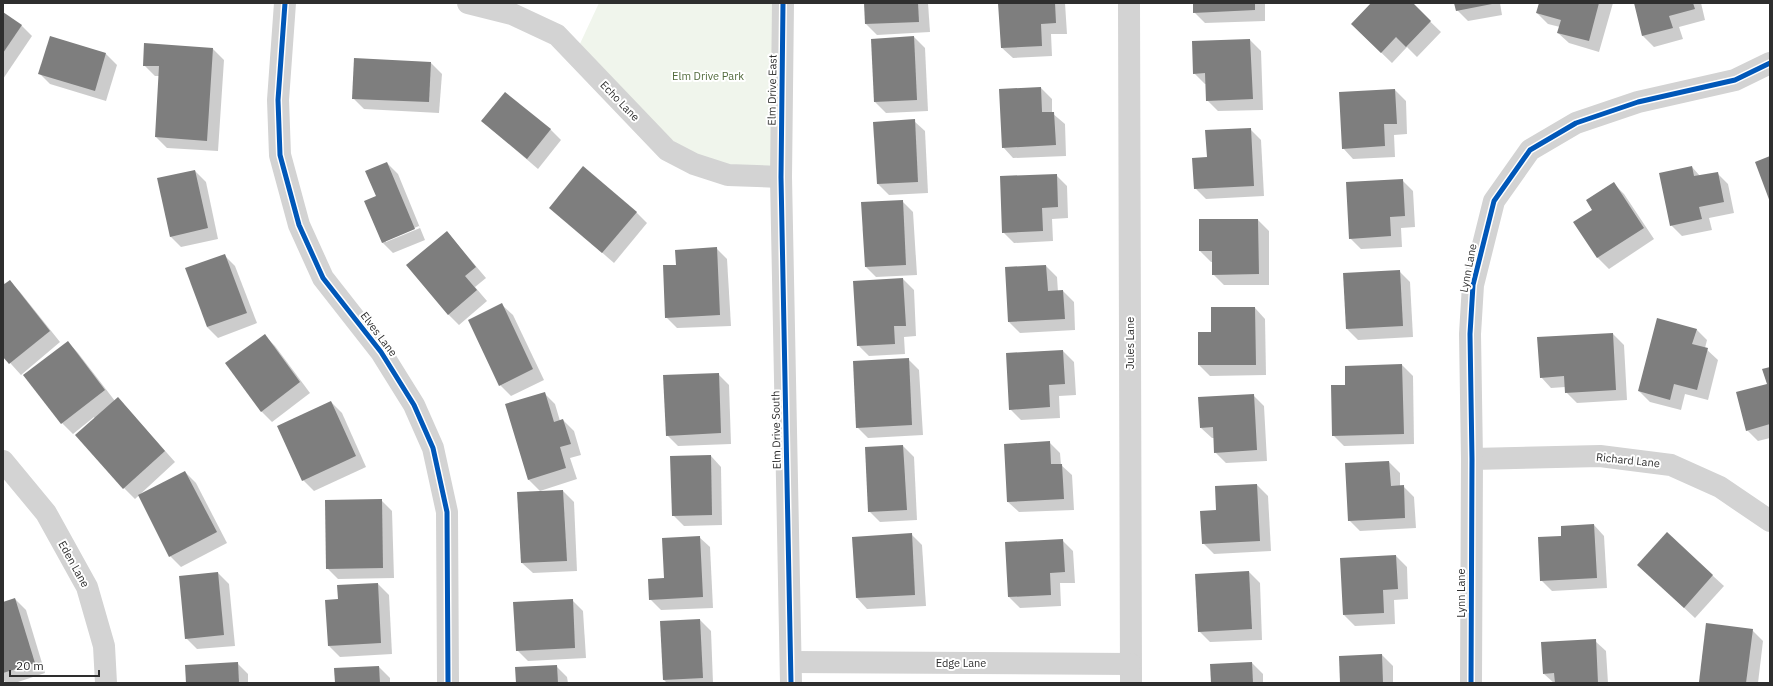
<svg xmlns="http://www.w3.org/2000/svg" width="1773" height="686" viewBox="0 0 1773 686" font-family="'IBM Plex Sans',sans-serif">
  <rect width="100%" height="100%" fill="#fff"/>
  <path fill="#f0f5ec" d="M599 3H782V174L718 173 658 130 578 48Z"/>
  <g fill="#0003" fill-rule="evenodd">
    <path d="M865 3H928L930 32 877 35 866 24Z"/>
    <path d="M999 3H1065L1067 34H1051L1052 56 1013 58 1002 48Z"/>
    <path d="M1194 3H1265V21L1205 23 1194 12Z"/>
    <path d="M1372 3H1411L1441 32 1417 57 1407 47 1392 63 1363 35Z"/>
    <path d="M1455 3H1500L1502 15 1468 21 1457 10Z"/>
    <path d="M1540 3H1613L1599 52 1569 43 1558 33 1560 27 1548 24 1537 13Z"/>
    <path d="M1635 3H1701L1705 20 1679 27 1683 39 1654 47 1643 36Z"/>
    <path d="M3 13 22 26 32 36 3 79Z"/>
    <path d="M914 37 925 48 928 111 886 113 875 102Z"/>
    <path d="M1250 40 1261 51 1263 110 1218 111 1207 100V84H1205L1194 73Z"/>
    <path d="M213 49 224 60 218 151 167 148 156 137 160 76H155L144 65Z"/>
    <path d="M106 54 117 65 106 101 50 84 39 73Z"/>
    <path d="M431 63 442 74 439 113 364 109 353 98Z"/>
    <path d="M1041 88 1052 99V113L1065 124 1066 156 1013 158 1003 147Z"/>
    <path d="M1395 90 1406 101 1407 134 1394 135 1395 157 1353 159 1343 148Z"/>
    <path d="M482 121 550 129 561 140 538 169Z"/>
    <path d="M914 121 925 131 928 193 889 195 878 184Z"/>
    <path d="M1250 129 1261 140 1264 196 1206 199 1195 188 1208 158Z"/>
    <path d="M387 163 398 174 425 240 393 253 382 242ZM419 226 420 228 386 242V240Z"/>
    <path d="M1692 167 1700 176 1717 173 1728 184 1734 213 1709 218 1712 230 1682 236 1671 225Z"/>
    <path d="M195 171 206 182 218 239 181 247 170 236Z"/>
    <path d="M1056 175 1067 186 1068 218 1052 219 1053 241 1014 243 1003 232Z"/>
    <path d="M1402 180 1413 191 1415 227 1401 228 1402 247 1361 249 1350 238Z"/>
    <path d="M1614 184 1624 194 1654 239 1609 269 1598 258 1575 223 1593 210Z"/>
    <path d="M902 201 913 212 917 275 876 277 866 267Z"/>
    <path d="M550 207 636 212 647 223 614 263Z"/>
    <path d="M1258 220 1269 231V285H1224L1213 274V262H1211L1200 251Z"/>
    <path d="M447 232 486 278 475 287 487 301 459 325 448 314Z"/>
    <path d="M717 249 727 259 731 326 677 328 666 317Z"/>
    <path d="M224 255 235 266 257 323 218 338 207 327Z"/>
    <path d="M1046 266 1057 277 1058 292 1063 291 1074 302 1075 330 1020 333 1009 322Z"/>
    <path d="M1399 271 1410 282 1413 337 1358 340 1347 329Z"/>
    <path d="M3 277 5 285 10 281 20 292 60 342 21 375 3 355Z"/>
    <path d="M903 279 914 290 916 336 904 337 905 354 869 356 858 345 854 282Z"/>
    <path d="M502 305 513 315 544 380 511 396 500 385Z"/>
    <path d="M1255 308 1265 319 1266 375 1210 376 1199 365 1212 333Z"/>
    <path d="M1696 329 1707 340 1705 348 1718 360 1708 400 1685 394 1681 410 1650 402 1639 391Z"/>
    <path d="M1613 334 1624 345 1627 400 1577 403 1566 392 1565 387 1551 388 1541 377Z"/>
    <path d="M264 335 275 346 310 393 272 422 261 411Z"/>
    <path d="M68 342 78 353 115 401 128 409 175 462 135 499 124 488 94 417 73 434 62 423 25 375Z"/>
    <path d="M1063 351 1074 362 1076 395 1059 396 1060 418 1021 420 1010 409Z"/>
    <path d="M908 359 919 370 923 435 868 438 857 427Z"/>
    <path d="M1402 365 1413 376 1414 444 1344 446 1333 435 1346 386Z"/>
    <path d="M1770 368V438L1758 441 1747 430 1768 385Z"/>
    <path d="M718 374 729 385 731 444 678 446 667 435Z"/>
    <path d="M544 393 555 404 560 421 563 420 574 431 581 455 570 458 577 479 540 491 529 480 506 405Z"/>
    <path d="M1253 395 1264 406 1267 461 1226 463 1215 452 1214 438H1212L1201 428Z"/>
    <path d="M331 402 342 413 366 467 314 491 303 480Z"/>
    <path d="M1049 442 1060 453 1061 465 1072 475 1074 510 1019 512 1008 502Z"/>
    <path d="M903 446 914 457 917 520 880 522 869 511Z"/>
    <path d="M711 456 721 467 722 525 684 526 673 515Z"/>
    <path d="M1389 462 1400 473V487L1403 486 1414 497 1416 528 1360 531 1349 520Z"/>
    <path d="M185 472 196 483 227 543 181 567 170 556Z"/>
    <path d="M1257 485 1268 496 1271 551 1214 554 1203 543 1217 511Z"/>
    <path d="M563 491 574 502 577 571 533 573 522 563Z"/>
    <path d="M381 500 392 511 394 578 338 579 327 568Z"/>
    <path d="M1594 525 1604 536 1607 588 1552 591 1541 580Z"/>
    <path d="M911 534 922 545 926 606 867 609 857 598 853 538Z"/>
    <path d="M1667 534 1724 586 1695 618 1650 576Z"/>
    <path d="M699 537 710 547 713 608 661 610 650 599Z"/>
    <path d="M1062 540 1073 551 1075 583H1060L1061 606 1020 608 1009 597Z"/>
    <path d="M1396 556 1407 567 1408 599 1394 600 1395 624 1355 626 1344 615Z"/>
    <path d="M1249 572 1260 583 1262 640 1210 642 1199 631Z"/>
    <path d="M218 573 229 584 235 646 197 649 186 638Z"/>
    <path d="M378 584 389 595 392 654 340 657 329 646Z"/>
    <path d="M15 599 26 610 45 673 15 683H6L3 680V603Z"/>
    <path d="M572 600 583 611 586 658 528 661 517 650Z"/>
    <path d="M700 620 711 631 713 683H667L664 680 661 622Z"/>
    <path d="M1752 630 1763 641 1758 683H1701L1700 682Z"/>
    <path d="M1595 641 1606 651 1608 683H1554L1544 674Z"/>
    <path d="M1382 655 1393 666V683H1341Z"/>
    <path d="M237 663 248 674V683H187Z"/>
    <path d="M1252 663 1263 674V683H1212Z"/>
    <path d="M556 666 567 677 568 683H517Z"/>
    <path d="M379 667 390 678V683H336Z"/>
  </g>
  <g fill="#7e7e7e">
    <path d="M864 3H918L919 22 865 24Z"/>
    <path d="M998 3H1055L1056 23 1041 24 1042 46 1001 48Z"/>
    <path d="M1193 3H1255V10L1193 13Z"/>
    <path d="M1371 3H1413L1431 21 1406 47 1396 37 1381 53 1351 24Z"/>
    <path d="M1454 3H1492V4L1456 11Z"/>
    <path d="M1539 3H1599L1589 41 1557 33 1561 20 1536 13Z"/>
    <path d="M1634 3H1693L1695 9 1669 16 1673 28 1642 36Z"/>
    <path d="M3 12 22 25 3 53Z"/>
    <path d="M50 36 106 53 95 91 38 74Z"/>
    <path d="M914 36 917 100 874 102 871 39Z"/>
    <path d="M1250 39 1253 99 1206 101 1205 73 1193 74 1192 41Z"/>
    <path d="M144 43 213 48 207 141 155 137 159 66H143Z"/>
    <path d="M354 58 431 62 429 102 352 99Z"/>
    <path d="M1041 87 1042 112H1054L1056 145 1002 148 999 89Z"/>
    <path d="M1395 89 1397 124H1384L1385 146 1342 149 1339 92Z"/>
    <path d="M505 92 551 129 527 159 481 121Z"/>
    <path d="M915 119 918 182 877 184 873 122Z"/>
    <path d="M1251 128 1254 186 1194 189 1192 158 1207 157 1205 130Z"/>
    <path d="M1770 156V202L1755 162Z"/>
    <path d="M387 162 415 229 382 243 364 201 376 196 365 171Z"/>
    <path d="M583 166 637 212 602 253 549 208Z"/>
    <path d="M1692 166 1694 176 1718 172 1724 202 1699 207 1702 219 1670 226 1659 173Z"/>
    <path d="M195 170 208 228 170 237 157 178Z"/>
    <path d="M1057 174 1058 207 1042 208 1043 231 1002 233 1000 176Z"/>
    <path d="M1403 179 1405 216 1390 217 1391 236 1349 239 1346 182Z"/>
    <path d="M1614 182 1644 228 1597 258 1573 222 1592 210 1586 200Z"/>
    <path d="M903 200 906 265 865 267 861 202Z"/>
    <path d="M1199 219H1258L1259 274 1212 275V251H1199Z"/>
    <path d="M447 231 476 267 465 276 477 290 448 315 406 265Z"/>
    <path d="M717 247 720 315 665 318 663 265H676L675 250Z"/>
    <path d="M225 254 247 313 207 327 185 268Z"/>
    <path d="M1046 265 1048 291 1063 290 1065 319 1008 322 1005 267Z"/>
    <path d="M1400 270 1403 326 1346 329 1343 273Z"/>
    <path d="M903 278 906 326H894L895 344 857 346 853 281Z"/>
    <path d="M10 280 50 331 9 364 3 357V285Z"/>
    <path d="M502 303 533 369 499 386 468 320Z"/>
    <path d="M1211 307H1255L1256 365H1198V332H1211Z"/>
    <path d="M1657 318 1697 329 1692 344 1708 348 1697 390 1674 384 1670 400 1638 391Z"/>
    <path d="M1613 333 1616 390 1565 393 1564 376 1540 378 1537 337Z"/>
    <path d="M265 334 300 382 261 412 225 363Z"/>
    <path d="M68 341 105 390 61 424 23 375Z"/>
    <path d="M1063 350 1065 384 1049 385 1050 407 1009 410 1006 353Z"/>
    <path d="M909 358 912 425 856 428 853 361Z"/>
    <path d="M1402 364 1404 434 1332 436 1331 385H1345V366Z"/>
    <path d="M1770 367V424L1746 431 1736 392 1767 384 1762 369Z"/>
    <path d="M719 373 721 433 666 436 663 375Z"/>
    <path d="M545 392 554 422 563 419 571 444 560 447 566 468 528 480 505 404Z"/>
    <path d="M1254 394 1257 450 1214 453 1213 427 1200 428 1198 397Z"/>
    <path d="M118 397 165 451 123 489 75 435Z"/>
    <path d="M331 401 356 456 302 481 277 426Z"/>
    <path d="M1050 441 1051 464H1062L1064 499 1007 502 1004 444Z"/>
    <path d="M903 445 907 510 868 512 865 447Z"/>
    <path d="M711 455 712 515 672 516 670 456Z"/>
    <path d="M1389 461 1391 486 1404 485 1405 518 1348 521 1345 463Z"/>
    <path d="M185 471 217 532 169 557 138 495Z"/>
    <path d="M1257 484 1260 541 1202 544 1200 511 1216 510 1215 486Z"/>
    <path d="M563 490 567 561 521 563 517 492Z"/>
    <path d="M382 499 383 568 326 569 325 500Z"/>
    <path d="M1594 524 1597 578 1540 581 1538 537 1561 536V526Z"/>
    <path d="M1667 532 1713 575 1684 608 1637 565Z"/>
    <path d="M912 533 915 595 856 598 852 537Z"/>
    <path d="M700 536 703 597 649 600 648 579 664 578 662 538Z"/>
    <path d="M1063 539 1065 572 1050 573 1051 595 1008 597 1005 542Z"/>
    <path d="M1396 555 1398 589 1383 590 1384 613 1343 615 1340 558Z"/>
    <path d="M1249 571 1252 629 1198 632 1195 574Z"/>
    <path d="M218 572 224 635 185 639 179 576Z"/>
    <path d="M378 583 381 643 328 646 325 600 338 599 337 585Z"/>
    <path d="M15 598 35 663 3 673V602Z"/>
    <path d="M573 599 575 648 516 651 513 602Z"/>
    <path d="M700 619 703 678 663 680 660 621Z"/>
    <path d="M1706 623 1753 629 1746 683 1699 682Z"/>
    <path d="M1596 639 1598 683H1555L1554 673 1543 674 1541 642Z"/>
    <path d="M1382 654 1383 683H1340L1339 656Z"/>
    <path d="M238 662 239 683H186L185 665Z"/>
    <path d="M1252 662 1253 683H1211L1210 664Z"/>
    <path d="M557 665 558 683H516L515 667Z"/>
    <path d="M379 666 380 683H335L334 668Z"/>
  </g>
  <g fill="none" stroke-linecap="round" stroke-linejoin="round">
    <g stroke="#d3d3d3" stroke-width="22">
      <path d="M285 3 278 100 280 155 299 225 323 278 381 352 414 405 433 448 447 512 448 683"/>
      <path d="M468 3 512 14 557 35 667 150 694 164 728 175 781 177"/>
      <path d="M783 3 781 177 791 683"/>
      <path d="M1129 3 1131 683"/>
      <path d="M1472 459 1600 456 1671 465 1720 487 1770 521"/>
      <path d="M3 461 46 513 87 587 104 646 106 683"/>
      <path d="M791 662 1130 664"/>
      <path d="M1471 683 1472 459 1470 334 1473 285 1494 201 1530 150 1576 123 1638 102 1735 80 1770 63"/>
    </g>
    <defs>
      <g id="cycleway">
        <path d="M285 3 278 100 280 155 299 225 323 278 381 352 414 405 433 448 447 512 448 683"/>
        <path d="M783 3 781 177 791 683"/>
        <path d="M1471 683 1472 459 1470 334 1473 285 1494 201 1530 150 1576 123 1638 102 1735 80 1770 63"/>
      </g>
    </defs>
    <use href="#cycleway" stroke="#fff" stroke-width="8"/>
    <use href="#cycleway" stroke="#0057b8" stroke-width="5"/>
  </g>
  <g text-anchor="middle" stroke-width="4" stroke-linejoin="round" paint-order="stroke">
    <g font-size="11" fill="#516a3c" stroke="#fff">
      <text x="708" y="80">Elm Drive Park</text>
    </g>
    <g font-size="11" fill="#2e2e2e" stroke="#fff">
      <text transform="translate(772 90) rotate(-89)" y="4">Elm Drive East</text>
      <text transform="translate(620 101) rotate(46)" y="4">Echo Lane</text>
      <text transform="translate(1468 268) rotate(-79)" y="4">Lynn Lane</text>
      <text transform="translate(379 334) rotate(53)" y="4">Elves Lane</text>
      <text transform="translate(1130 343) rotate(-90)" y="4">Jules Lane</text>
      <text transform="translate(776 430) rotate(-91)" y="4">Elm Drive South</text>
      <text transform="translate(1628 460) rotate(6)" y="4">Richard Lane</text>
      <text transform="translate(74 564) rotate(61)" y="4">Eden Lane</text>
      <text transform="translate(1461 593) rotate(-90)" y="4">Lynn Lane</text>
      <text x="961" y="667">Edge Lane</text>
    </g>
  </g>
  <rect width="1773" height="686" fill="none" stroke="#2e2e2e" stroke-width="8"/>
  <path d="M10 670v6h89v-6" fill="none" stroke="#2e2e2e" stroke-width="2"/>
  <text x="16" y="670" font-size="12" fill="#2e2e2e" stroke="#ffffff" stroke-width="3" paint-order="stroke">20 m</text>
</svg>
